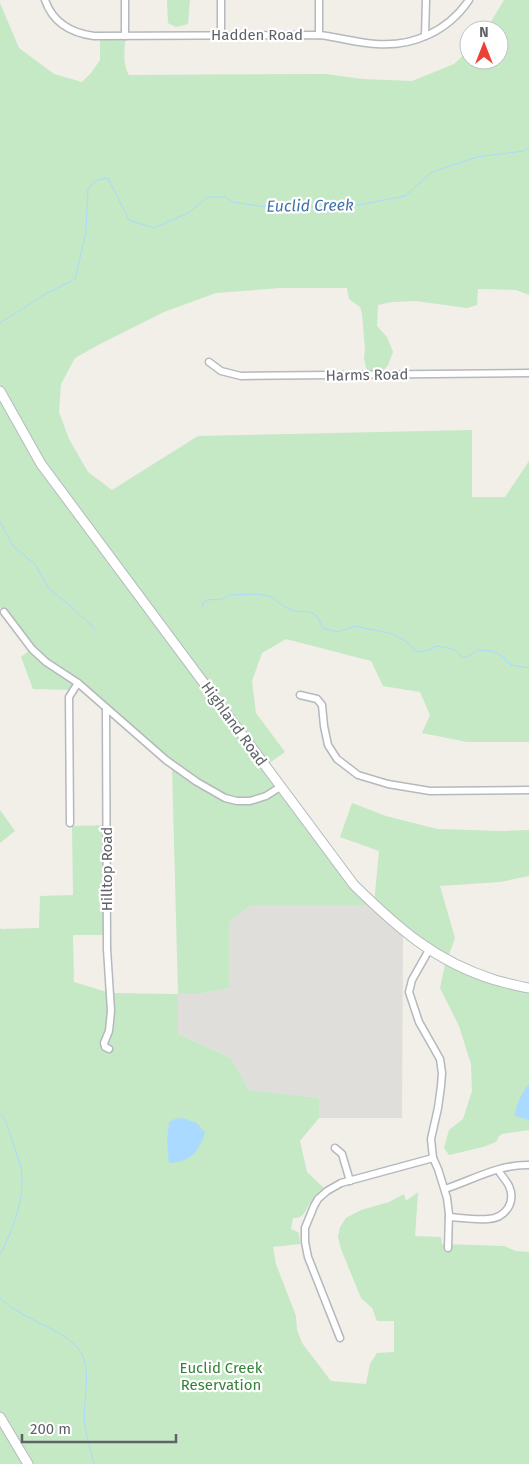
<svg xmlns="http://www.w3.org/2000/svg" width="529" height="1464" viewBox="0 0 529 1464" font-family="'Fira Sans',sans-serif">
  <rect width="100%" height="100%" fill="#f1efe8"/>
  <path fill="#e0deda" d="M251 905H374L403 930 402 1118H319V1098L249 1090 231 1058 178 1034V994H198L229 988V922Z"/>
  <g fill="#c5e8c5">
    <path d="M167 0H190L188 24 176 27 168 23Z"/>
    <path d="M504 0H529V295L516 290 478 289 477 305 467 308 416 301 392 302 378 305 377 326 387 337 393 352 388 365 384 370 368 371 366 368 364 358 365 349 362 313 360 307 349 299 347 288H280L216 293 164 312 100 344 75 358 61 384 59 412 69 439 88 472 112 490 198 436 472 430V497H505L529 461V742H467L422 733 430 715 420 692 383 686 371 661 286 639 262 653 252 681 256 713 285 752 265 766 374 904 379 851 340 837 352 803 386 816 437 829 502 831 529 830V876L500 882 440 886 455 938 447 960 529 988V1130L502 1134 499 1136 496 1142 483 1147 449 1155 444 1148 449 1130 463 1119 472 1091 471 1064 459 1026 440 988 446 960 374 905H251L229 922V988L198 994H178V1034L231 1058 249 1090 319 1098V1118L300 1141 307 1172 327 1191 314 1206 310 1203C305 1211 304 1219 293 1218L291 1229 299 1233 300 1244 273 1247 276 1264 296 1316 297 1330 302 1343 331 1381 366 1384 370 1364 377 1353 394 1352V1321H377L372 1308 361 1298 341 1249 338 1237 340 1227 346 1218 361 1210 389 1202 404 1194 406 1201 418 1192 415 1236 441 1237 442 1244 504 1246 516 1251 529 1252V1464H0V927L1 929 39 928 40 896 73 895 72 826 106 825 107 935H73L74 982 110 993 178 994 172 765 79 683 74 690 33 689 21 657 32 648 0 607V3L19 48 54 74 82 82 91 73 100 60V36H125C125 50 122 63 129 75L326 74 362 79 412 81 454 64 469 50V60H499V30H486Z"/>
    <path d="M0 810 15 831 0 843Z"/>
  </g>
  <g fill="#aadaff">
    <path d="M528 1085H529V1120L515 1116C515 1106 522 1093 528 1085Z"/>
    <path d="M182 1118 197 1123 205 1133C198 1153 190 1162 169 1163L167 1140 169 1122 175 1119Z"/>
  </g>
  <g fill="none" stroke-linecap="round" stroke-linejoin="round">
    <g stroke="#aadaff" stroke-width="1">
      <path d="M0 323 42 296 75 279 86 232 88 188 97 180 108 178 129 220 154 228 188 213 208 197H225L232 202 280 209 358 205 405 196 432 172 477 157 524 151 529 147"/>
      <path d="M0 522 14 547 34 563 49 589 68 604 95 629"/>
      <path d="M202 607 203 603 207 600 222 599 230 595 255 594 270 596 285 607 293 611 310 612 317 616 323 628 338 632 355 626 393 634 407 642 413 649 420 652 430 650 436 646C447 648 456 648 462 657H467L478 650 492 651 502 656 511 665 529 668"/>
      <path d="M0 1113C7 1122 11 1135 14 1146 16 1153 19 1161 21 1168 26 1195 13 1232 0 1254"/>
      <path d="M0 1298C21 1319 54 1325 75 1345 96 1364 81 1402 85 1426 87 1439 91 1452 94 1464"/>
    </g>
    <defs>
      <g id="street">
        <path d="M45 0C53 23 71 33 94 36L319 35C338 37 357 43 376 44 413 47 448 31 469 0"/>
        <path d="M125 0V36"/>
        <path d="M221 0V36"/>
        <path d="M319 35V0"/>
        <path d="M425 36 426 0"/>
        <path d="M209 362 221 371 241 376 529 373"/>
        <path d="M4 612 32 649 46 662 78 683 166 760 197 782 225 798 237 801H250L266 796 280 787"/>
        <path d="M300 695 317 699 322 705 324 726 328 745 337 759 358 775 388 784 430 791 529 790"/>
        <path d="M106 708 107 949 111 1011 109 1031 104 1043 105 1047 109 1049"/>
        <path d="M70 823 69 697 78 683"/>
        <path d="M429 950 412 980 409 992 419 1022 440 1059 442 1073 441 1086 438 1108 431 1139 433 1158 438 1169 447 1198 449 1214 448 1248"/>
        <path d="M335 1148 342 1154 350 1181"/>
        <path d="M445 1189C472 1180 500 1164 529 1165"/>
        <path d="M449 1217C462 1218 475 1220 488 1219 506 1218 516 1202 509 1186 506 1180 501 1175 498 1170"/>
        <path d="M340 1338 308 1257 305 1242V1228L314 1206 318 1199 327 1191 341 1183 433 1158"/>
      </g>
      <g id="secondary">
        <path d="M0 391 41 464 354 885C398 928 434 961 495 980 507 983 517 986 529 988"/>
        <path d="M0 1417 28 1464"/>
      </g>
    </defs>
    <use href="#street" stroke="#b5b8bc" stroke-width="9"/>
    <use href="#secondary" stroke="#b6babf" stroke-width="11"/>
    <use href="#street" stroke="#fff" stroke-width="6"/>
    <use href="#secondary" stroke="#fff" stroke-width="9"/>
  </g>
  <g text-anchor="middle" stroke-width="4.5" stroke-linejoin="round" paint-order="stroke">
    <g font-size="15" fill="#5f6368" stroke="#fff">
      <text x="257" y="40">Hadden Road</text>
      <text transform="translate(367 375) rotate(-1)" y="5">Harms Road</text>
      <text transform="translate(234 724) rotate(54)" y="5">Highland Road</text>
      <text transform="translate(107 869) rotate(-90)" y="5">Hilltop Road</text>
    </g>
    <g font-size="15" fill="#348238" stroke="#fff">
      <text x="221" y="1373">Euclid Creek<tspan x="221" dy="17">Reservation</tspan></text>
    </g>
    <g font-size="16" font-style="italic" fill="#4174aa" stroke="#fff">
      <text transform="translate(310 205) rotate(-1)" y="6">Euclid Creek</text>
    </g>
  </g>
  <g transform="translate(484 45)"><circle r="24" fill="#ffffff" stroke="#bfc1c3"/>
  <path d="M0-4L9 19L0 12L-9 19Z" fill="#ea4335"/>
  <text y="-8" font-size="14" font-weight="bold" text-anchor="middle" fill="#5f6368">N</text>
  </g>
  <path d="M22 1434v8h154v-8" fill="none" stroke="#5f6368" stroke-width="2.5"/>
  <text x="30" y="1434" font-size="15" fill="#5f6368" stroke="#ffffff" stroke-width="4" paint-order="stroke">200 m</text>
</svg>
